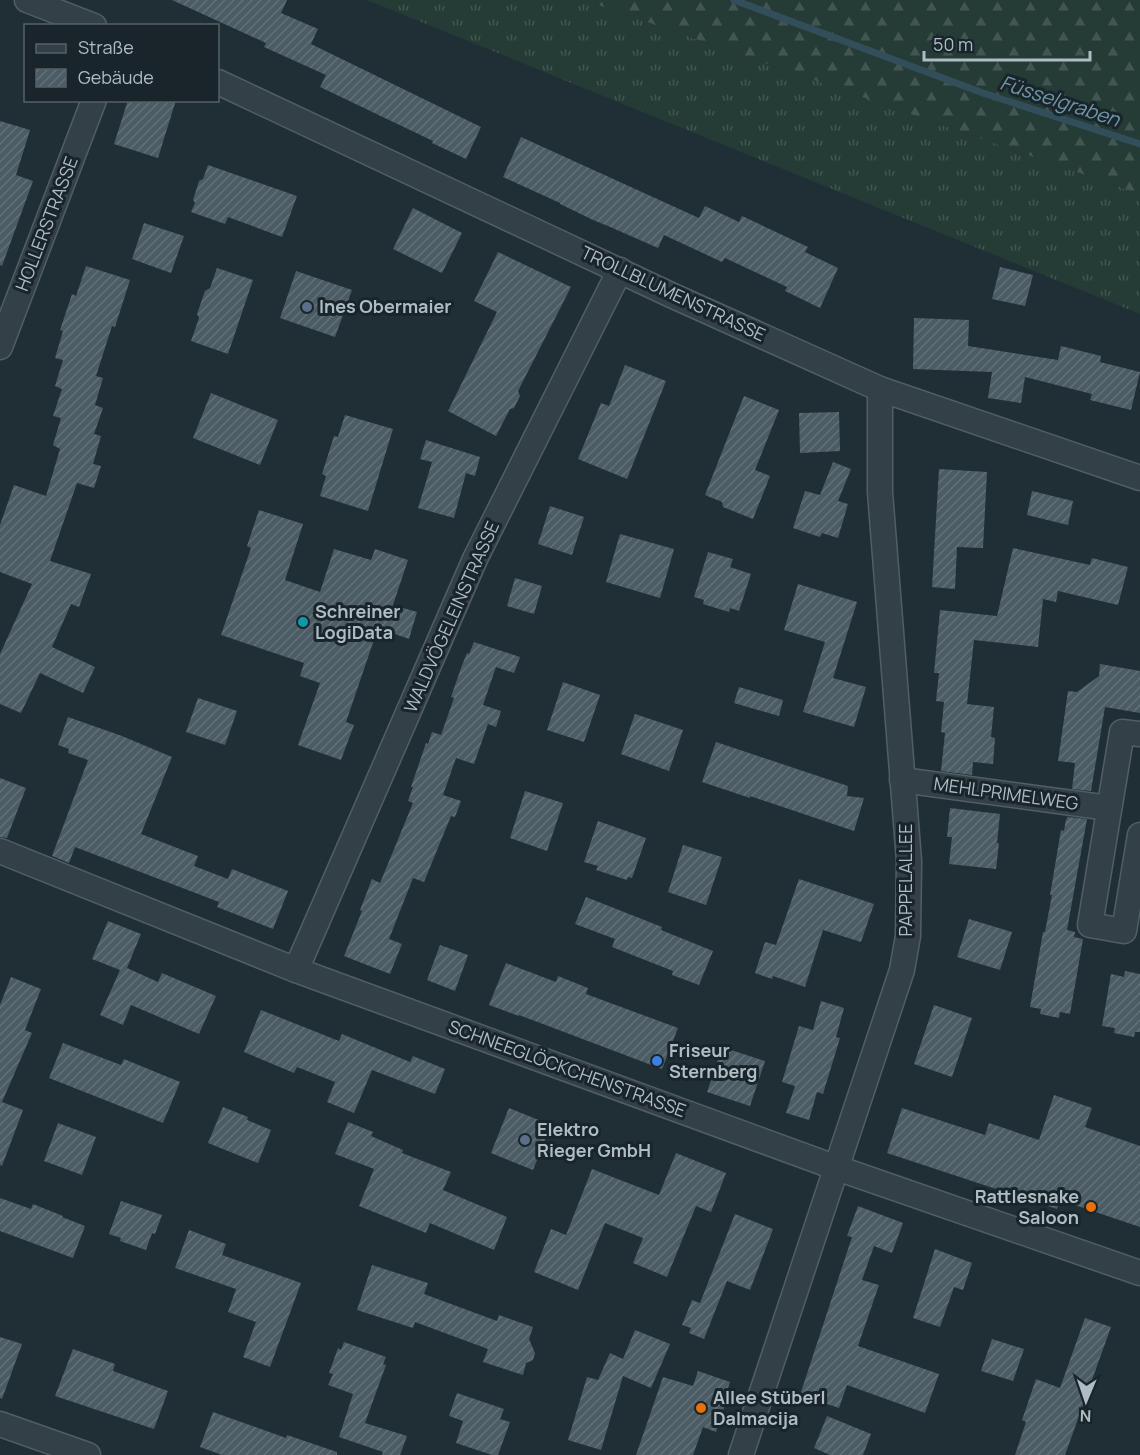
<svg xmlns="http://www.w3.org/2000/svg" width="1140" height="1455" viewBox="0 0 1140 1455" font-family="Manrope,sans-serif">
  <defs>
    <pattern id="grass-tufts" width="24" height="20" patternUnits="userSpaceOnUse" patternTransform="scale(1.5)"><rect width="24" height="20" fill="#253b36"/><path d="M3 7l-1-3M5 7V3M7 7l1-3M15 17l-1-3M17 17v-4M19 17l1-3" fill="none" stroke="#425551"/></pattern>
    <pattern id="forest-firs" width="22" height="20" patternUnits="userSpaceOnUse" patternTransform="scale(1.5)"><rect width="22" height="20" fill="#253b36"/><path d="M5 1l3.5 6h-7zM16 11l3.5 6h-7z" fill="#425551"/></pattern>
    <pattern id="building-hatch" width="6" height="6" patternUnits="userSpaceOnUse" patternTransform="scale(1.5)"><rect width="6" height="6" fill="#4b5c65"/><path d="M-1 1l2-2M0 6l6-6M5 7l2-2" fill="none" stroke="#627179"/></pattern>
  </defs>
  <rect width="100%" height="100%" fill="#202f36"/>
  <path fill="url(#grass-tufts)" d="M367 0H584L1140 194V314Z"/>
  <path fill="url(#forest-firs)" d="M584 0H1140V194Z"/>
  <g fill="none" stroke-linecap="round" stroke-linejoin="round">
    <path stroke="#334e5b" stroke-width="7" d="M734 0 983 93 1140 144"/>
  </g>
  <g fill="url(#building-hatch)">
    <path d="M172 0H287L281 13 318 29 311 44 481 127 466 159 432 143 433 141 320 87 326 75 264 47 266 43Z"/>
    <path d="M128 100H176L158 158 114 144Z"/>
    <path d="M0 121 30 130 16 175 33 181 2 266 0 265Z"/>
    <path d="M521 137 699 218 705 206 739 222 742 216 808 247 805 252 838 268 820 308 785 291 787 287 725 258 722 262 664 235 658 248 608 226 593 220 560 204V203L503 177Z"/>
    <path d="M208 165 297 196 282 237 228 217 225 224 191 212 195 203 193 200 199 181 203 179Z"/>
    <path d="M413 208 462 233 442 273 393 249Z"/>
    <path d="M144 223 184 236 171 273 132 259Z"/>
    <path d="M498 252 571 287 518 391 520 396 514 408 510 409 496 436 448 411 497 312 474 301Z"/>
    <path d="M86 266 130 280 115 327 112 326 96 376 103 378 95 405 103 408 94 434 101 436 93 464 101 466 94 488 77 483 50 561 91 574 79 607 71 604 52 647 95 667 83 693 40 673 21 713 0 704V654L32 584 0 572V525L14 485 46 496 60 449 53 445 61 418 53 416 62 389 55 386 63 360 55 358 63 331 60 330 72 294 76 296Z"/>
    <path d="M1000 267 1033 275 1025 306 992 299Z"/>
    <path d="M217 268 253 280 228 354 191 341 199 318 197 314 205 291 210 288Z"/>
    <path d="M296 271 352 290 335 337 280 318Z"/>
    <path d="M914 318 969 320 968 346 1058 360 1061 346 1101 356 1100 362 1140 372 1131 410 1090 400 1092 394 1025 377 1021 403 988 398 992 372 913 369Z"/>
    <path d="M625 365 666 381 627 479 578 459 601 403 609 406Z"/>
    <path d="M211 393 278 420 260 465 193 438Z"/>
    <path d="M744 396 779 410 755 470 770 476 753 519 723 507 722 502 705 495Z"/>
    <path d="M839 412 840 451 800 453 799 413Z"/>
    <path d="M345 415 393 429 368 511 320 496 326 476 322 474 334 436 338 437Z"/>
    <path d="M426 440 480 457 475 476 466 473 454 518 418 508 432 462 420 459Z"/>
    <path d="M833 462 851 469 838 501 848 504 838 538 822 533 820 537 793 528 805 491 820 495Z"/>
    <path d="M939 469 987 472 983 548 957 547 955 589 932 587Z"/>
    <path d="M1032 491 1073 501 1068 525 1027 515Z"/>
    <path d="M550 506 584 517 572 555 538 544Z"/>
    <path d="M259 510 303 524 285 580 320 592 334 549 371 560 375 549 408 560 393 605 417 612 409 639 378 628 346 722 354 725 341 760 298 745 320 683 300 676 304 663 221 635 251 548 247 546Z"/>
    <path d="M620 534 674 549 660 598 606 582Z"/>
    <path d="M1013 548 1090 565 1092 558 1128 567 1118 605 1058 591 1056 602 1043 599 1038 647 974 640 967 704 994 707 991 737 995 738 993 764 973 762 972 775 941 771 945 733 941 732 944 702 936 701 939 673H934L940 610 997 616Z"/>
    <path d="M708 552 733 559 730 567 751 574 739 611 730 608 729 612 703 604 704 600 694 597Z"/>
    <path d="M515 578 542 586 534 614 507 606Z"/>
    <path d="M798 584 857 602 833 678 866 687 854 727 803 712 825 642 784 630Z"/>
    <path d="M474 642 520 657 514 673 496 667 483 705 501 711 496 727 488 724 474 764 456 758 443 795 461 801 455 817 451 816 424 882 413 878 389 939 402 944 390 974 344 956 362 911 360 910 372 879 380 883 413 803 408 801 413 787H411L426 743 428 744 432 732 441 735 454 698 451 697 461 668 467 653 469 654Z"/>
    <path d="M1100 664 1140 671V713L1105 707 1091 791 1072 789 1075 763 1058 761 1068 691 1077 692 1099 676Z"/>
    <path d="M563 682 600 695 584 742 547 730Z"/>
    <path d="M739 687 783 700 779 716 734 703Z"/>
    <path d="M198 698 237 711 225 745 186 732Z"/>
    <path d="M635 714 683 730 669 771 621 754Z"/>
    <path d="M68 717 122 736 172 757 141 834 198 856 194 866 228 879 232 869 288 891 273 929 217 907 219 902 75 847 69 863 52 856 88 760 68 753 69 749 58 745Z"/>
    <path d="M716 742 848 786 847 796 864 798 854 831 750 796V798L702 782Z"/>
    <path d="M0 778 26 788 7 838 0 837Z"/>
    <path d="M525 791 563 803 547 851 510 838Z"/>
    <path d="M950 808 1000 814 997 843H999L996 869 949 864 952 837H947Z"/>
    <path d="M1067 817 1087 819 1067 930 1075 932 1074 937 1083 939 1070 1014 1060 1012 1059 1018 1040 1014 1041 1009 1030 1007 1043 932H1045L1052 895H1050L1061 830 1064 831 1066 819 1067 820Z"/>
    <path d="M598 821 646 838 632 878 628 877 627 880 596 870 598 866 584 862Z"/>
    <path d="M683 845 722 857 706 905 668 892Z"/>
    <path d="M799 879 874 904 861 942 823 930 805 987 773 976 772 979 755 973 765 942 776 945Z"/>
    <path d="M586 897 662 927 661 930 713 951 699 985 672 975 673 971 612 947 615 939 575 924Z"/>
    <path d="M969 919 1012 932 1000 970 957 957Z"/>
    <path d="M108 921 141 934 127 968 158 982 162 973 216 996 199 1034 131 1005 123 1025 100 1015 120 970 92 959Z"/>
    <path d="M440 945 468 955 455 991 427 980Z"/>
    <path d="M506 963 556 982 558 976 588 988 586 994 678 1028 662 1069 519 1015V1016L489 1005Z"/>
    <path d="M1125 971 1140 974V1032H1135L1134 1037 1114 1033 1115 1028 1102 1026 1111 974 1124 977Z"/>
    <path d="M11 977 41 989 25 1030 32 1033 2 1102 23 1110 2 1166 0 1165V1005Z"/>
    <path d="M821 1001 844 1008 836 1037 840 1038 823 1094 817 1092 809 1120 786 1113 795 1086 782 1082 799 1026 813 1030Z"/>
    <path d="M934 1005 972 1018 952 1077 914 1064Z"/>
    <path d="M261 1010 339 1041 342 1034 410 1062 413 1056 445 1069 435 1094 372 1070 354 1113 327 1102 335 1082 297 1067 294 1073 244 1052Z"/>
    <path d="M63 1043 121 1065 124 1059 180 1082 163 1123 49 1078Z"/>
    <path d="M722 1047 765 1061 750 1106 707 1092Z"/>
    <path d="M1054 1095 1092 1108 1085 1127 1140 1146V1227L1060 1200 1057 1209 887 1153 902 1108 985 1135 989 1123 1039 1140Z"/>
    <path d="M223 1107 248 1117 247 1120 271 1130 258 1163 208 1143Z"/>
    <path d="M509 1108 551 1125 533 1170 491 1153Z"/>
    <path d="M348 1122 373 1132 371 1136 403 1150 402 1153 451 1172 443 1190 507 1217 494 1250 430 1223 426 1233 359 1206 374 1169 335 1154Z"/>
    <path d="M58 1123 96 1137 82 1175 44 1161Z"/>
    <path d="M676 1153 726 1173 711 1212 696 1206 667 1277 633 1263 643 1238 605 1223 578 1290 534 1272 551 1229 566 1235 592 1169 659 1195Z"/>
    <path d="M0 1198 31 1209 33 1204 63 1216 62 1217 85 1226 73 1258 0 1231Z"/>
    <path d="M121 1201 162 1215 155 1234 152 1233 146 1250 120 1241 121 1238 109 1234Z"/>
    <path d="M858 1206 903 1223 892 1253 874 1246 862 1280 879 1285 858 1346 939 1374 925 1413 847 1385 839 1408 800 1395 852 1237 847 1236Z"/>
    <path d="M735 1214 773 1229 750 1290 727 1281 704 1339 689 1333 691 1328 682 1325 692 1300 700 1303Z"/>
    <path d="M189 1230 226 1244 222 1255 301 1283 270 1367 243 1357 256 1322 228 1312 236 1289 175 1268Z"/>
    <path d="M935 1249 972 1263 963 1290 954 1287 940 1327 913 1318Z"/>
    <path d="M372 1265 428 1283 424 1294 497 1321 499 1315 533 1327 529 1339 535 1353 533 1360 526 1363 523 1375 483 1362 488 1349 415 1322 413 1328 357 1310Z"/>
    <path d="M1085 1318 1111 1327 1065 1455H1015L1026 1422 1022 1420 1036 1379 1060 1388Z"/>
    <path d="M635 1330 670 1344 651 1388 623 1376 601 1450 568 1440 587 1377 598 1380 610 1353 623 1359Z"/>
    <path d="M0 1337 22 1344 2 1399 0 1398Z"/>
    <path d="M992 1339 1024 1349 1013 1381 981 1371Z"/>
    <path d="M344 1342 386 1357 383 1364 386 1365 365 1423 407 1436 400 1455H382L383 1452 339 1437 353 1394 328 1385 333 1374 329 1373 338 1348 341 1350Z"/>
    <path d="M73 1349 115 1364 113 1371 168 1391 154 1429 55 1396Z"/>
    <path d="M698 1371 730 1382 725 1397 727 1398 716 1432 703 1427 693 1455H636L663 1377 693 1386Z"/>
    <path d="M457 1393 504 1409 500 1419 510 1422 498 1455H492L456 1443 463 1421 449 1416Z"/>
    <path d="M213 1412 286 1438 287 1435 337 1452V1455H222L200 1447Z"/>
    <path d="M827 1416 871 1434 863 1455H830L814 1448Z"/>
  </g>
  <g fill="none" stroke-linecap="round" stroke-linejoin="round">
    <defs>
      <g id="minor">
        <path d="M27 0 94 26"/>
        <path d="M218 82 671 295 880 389 1140 478"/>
        <path d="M0 347 94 100"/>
        <path d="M1140 734 1122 732 1090 925 1124 931 1140 835"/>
        <path d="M902 780 1109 808"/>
        <path d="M0 851 296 970 837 1168 1140 1273"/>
        <path d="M296 970 475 559 620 270"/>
        <path d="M0 1424 88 1455"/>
        <path d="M741 1455 902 970 908 936 909 861 880 492V389"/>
      </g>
    </defs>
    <use href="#minor" stroke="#515e65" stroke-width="27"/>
    <use href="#minor" stroke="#344047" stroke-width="24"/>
  </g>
  <g fill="#5c6f8a" stroke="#19252b" stroke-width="2">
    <circle cx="307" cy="307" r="6"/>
    <circle cx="525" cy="1140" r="6"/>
  </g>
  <circle fill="#0f9aa8" stroke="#19252b" stroke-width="2" cx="303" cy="622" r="6"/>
  <circle fill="#3f7fe0" stroke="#19252b" stroke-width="2" cx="657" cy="1061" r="6"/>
  <g fill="#e8710a" stroke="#19252b" stroke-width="2">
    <circle cx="1091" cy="1207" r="6"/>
    <circle cx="701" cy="1408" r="6"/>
  </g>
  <g text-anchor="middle" stroke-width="6" stroke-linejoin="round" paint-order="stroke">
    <g font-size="18" fill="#aebcc4" stroke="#19252b">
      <text transform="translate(47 224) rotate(-69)" y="6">HOLLERSTRASSE</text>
      <text transform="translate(673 294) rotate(25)" y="6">TROLLBLUMENSTRASSE</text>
      <text transform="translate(452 617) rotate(-66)" y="6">WALDVÖGELEINSTRASSE</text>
      <text transform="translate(1006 794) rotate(8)" y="6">MEHLPRIMELWEG</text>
      <text transform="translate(906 880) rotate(-90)" y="6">PAPPELALLEE</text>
      <text transform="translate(567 1069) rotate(20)" y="6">SCHNEEGLÖCKCHENSTRASSE</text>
    </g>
    <g font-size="18" font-weight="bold" fill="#aebcc4" stroke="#19252b" text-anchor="start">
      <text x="319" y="313">Ines Obermaier</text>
      <text x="315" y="618">Schreiner<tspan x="315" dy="21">LogiData</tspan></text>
      <text x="669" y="1057">Friseur<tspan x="669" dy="21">Sternberg</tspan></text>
      <text x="537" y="1136">Elektro<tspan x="537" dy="21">Rieger GmbH</tspan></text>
      <text x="1079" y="1203" text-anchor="end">Rattlesnake<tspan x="1079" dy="21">Saloon</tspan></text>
      <text x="713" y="1404">Allee Stüberl<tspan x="713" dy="21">Dalmacija</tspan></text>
    </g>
    <g font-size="20" font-style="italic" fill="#6f95a7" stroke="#19252b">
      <text transform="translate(1060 101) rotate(18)" y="7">Füsselgraben</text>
    </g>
  </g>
  <rect x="24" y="24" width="195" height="78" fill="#19252b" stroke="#556168" stroke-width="1.5"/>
  <rect x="36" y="44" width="30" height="9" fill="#344047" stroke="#556168" stroke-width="1.5"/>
  <text x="78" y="54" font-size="18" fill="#aebcc4">Straße</text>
  <rect x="36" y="69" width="30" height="18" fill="url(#building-hatch)" stroke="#556168" stroke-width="1.5"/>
  <text x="78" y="84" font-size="18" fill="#aebcc4">Gebäude</text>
  <g transform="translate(1086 1401) rotate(182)" stroke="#19252b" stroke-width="4.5" paint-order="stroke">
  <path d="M0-4.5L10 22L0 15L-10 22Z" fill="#aebcc4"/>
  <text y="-9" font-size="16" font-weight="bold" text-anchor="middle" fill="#aebcc4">N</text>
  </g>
  <path d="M924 51v9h166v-9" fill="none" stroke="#aebcc4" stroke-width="3"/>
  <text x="933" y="51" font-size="18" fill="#aebcc4" stroke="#19252b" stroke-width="4.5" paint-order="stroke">50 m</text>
</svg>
